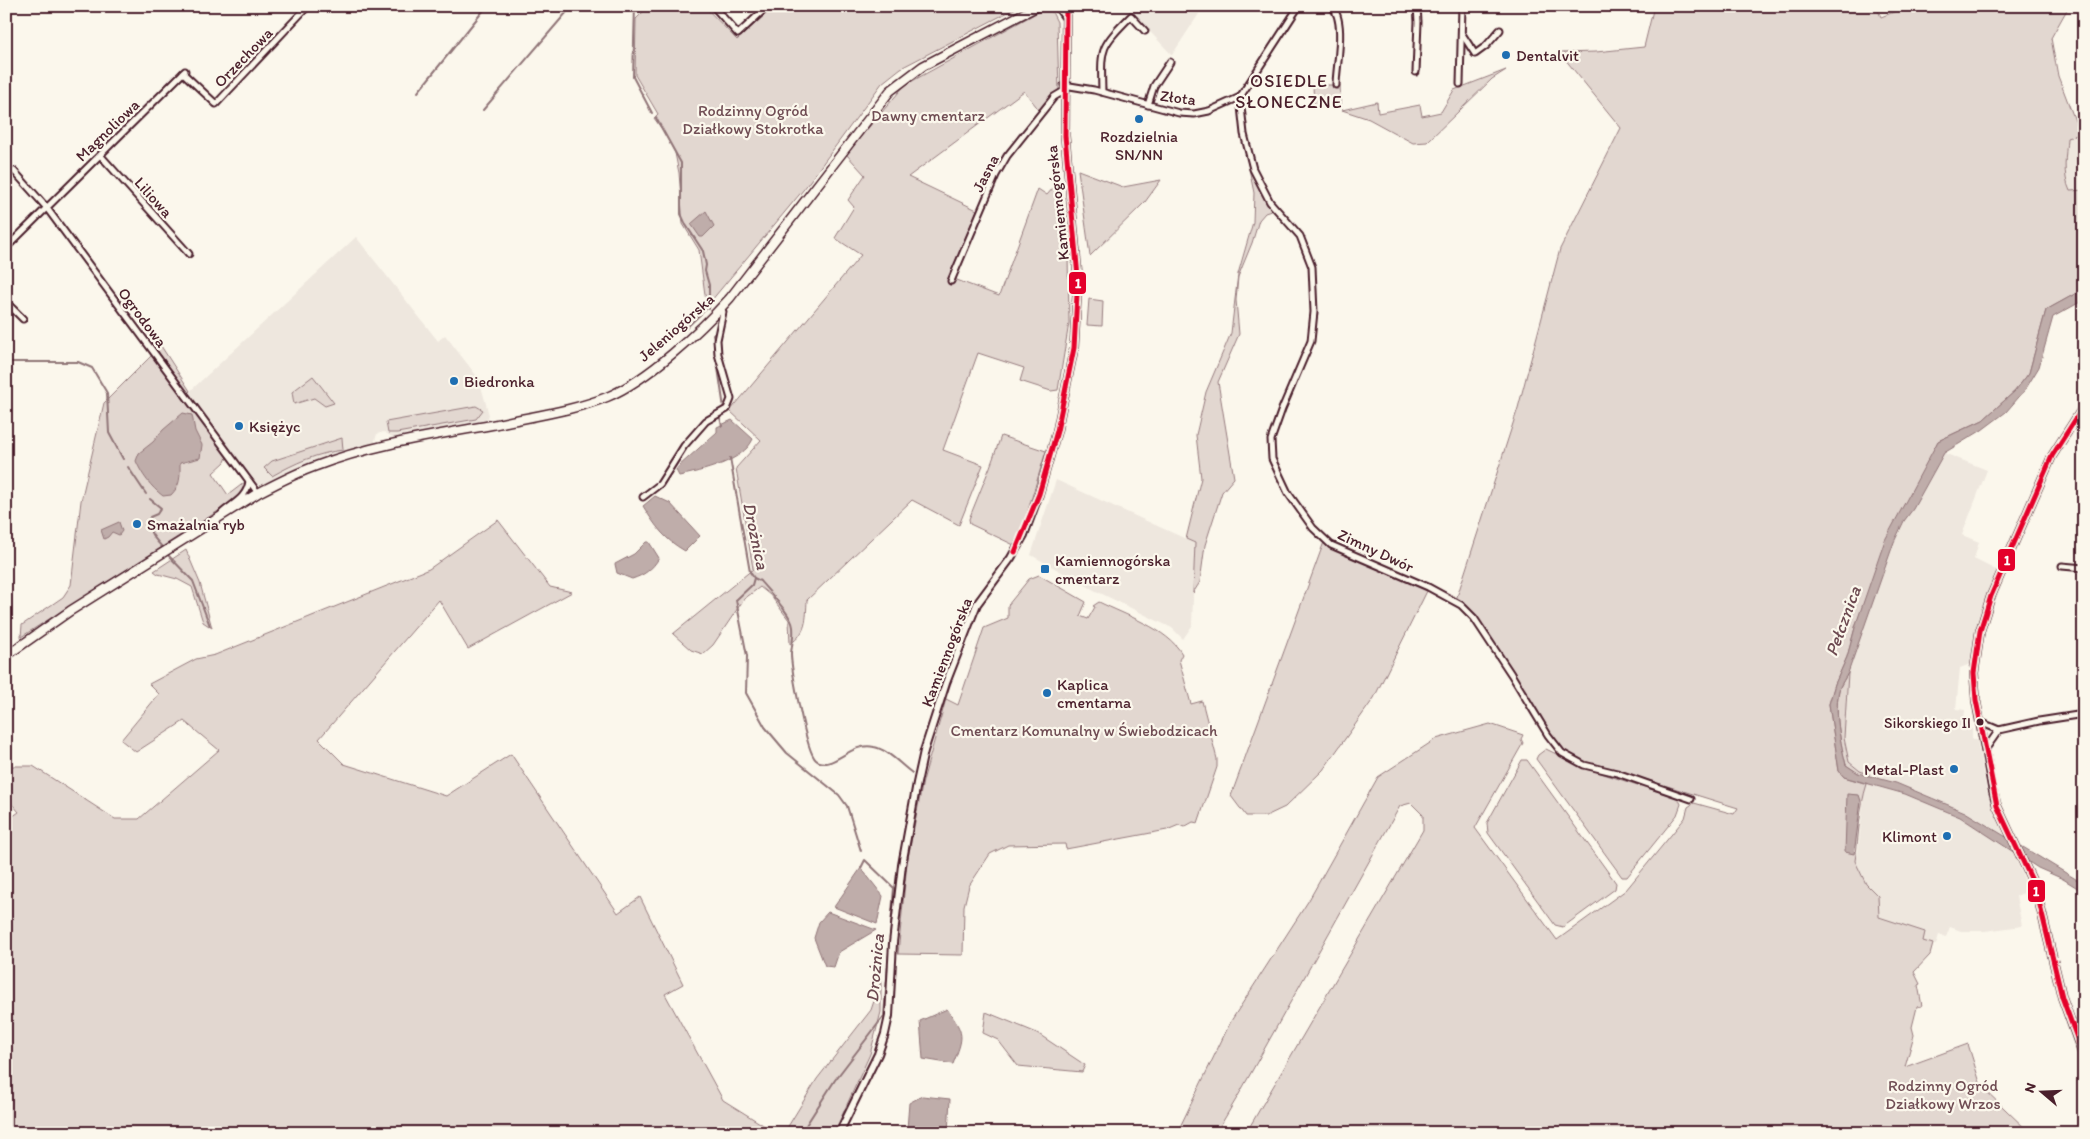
<svg xmlns="http://www.w3.org/2000/svg" width="2090" height="1139" viewBox="0 0 2090 1139" font-family="Itim,sans-serif">
  <rect width="100%" height="100%" fill="#fbf7ec"/>
  <filter id="ink" filterUnits="userSpaceOnUse"><feTurbulence type="fractalNoise" baseFrequency=".02" numOctaves="2"/><feDisplacementMap in="SourceGraphic" scale="10" xChannelSelector="R" yChannelSelector="G"/><feConvolveMatrix kernelMatrix="1 2 1 2 8 2 1 2 1" color-interpolation-filters="sRGB"/></filter>
  <g filter="url(#ink)">
    <g fill="#eee7de">
      <path d="M1137 6H1204L1172 55 1137 18Z"/>
      <path d="M2084 132V190L2070 191 2066 183 2064 170 2067 138Z"/>
      <path d="M356 237 438 341 445 335 479 379 489 415 486 421 478 424 460 425 394 438 384 432 377 434 374 444 317 462 267 485 257 484 188 393Z"/>
      <path d="M1944 453 1987 470 1962 535 1979 542 1974 559 1996 570 1978 620 1970 664 1960 668 1956 709 1965 710 1963 728 1972 729V739H1977L1986 786 1994 812 2006 838 1965 812 1896 783 1869 776V774L1860 771 1849 762 1844 738 1848 673 1858 640 1894 542 1904 520 1913 509Z"/>
      <path d="M1056 480 1195 543 1192 626 1183 639 1172 628 1096 591 1031 555Z"/>
      <path d="M1867 784 1905 794 1960 817 2012 850 2029 891 2016 896 2022 926 1985 931H1961L1950 927 1946 937 1939 935 1936 945 1922 941 1925 932 1879 917 1878 896 1866 884 1855 861 1858 851 1864 795Z"/>
    </g>
    <g fill="#e2d7d0" stroke="#967b7e">
      <path d="M649 6H704L737 40 775 6H1020L901 68 882 83 804 189 711 301 706 302 699 250 683 224 679 173 675 153 664 132 654 118 658 114 635 75 636 19Z"/>
      <path d="M1049 6 1057 22 1059 91 1052 94 1040 111 1024 91 908 177 977 210 949 277 999 296 1038 189 1047 195 1060 180 1068 253 1069 323 1058 390 1051 391 1020 381 1024 368 978 353 943 450 983 465 959 525 912 500 807 600C806 619 807 633 790 644L789 620 770 595 760 587 744 599 713 645 703 654 691 650 673 634 753 569 736 468 761 440 730 411 861 255 835 238 854 207 848 200 865 175 846 154 905 85Z"/>
      <path d="M1654 6H1876L1881 17 1909 6H2069L2051 38 2058 76 2080 134 2067 138C2066 156 2062 174 2070 191L2084 190V289L2046 310 2029 373 2015 391 1983 420 1938 441 1856 624 1847 657 1835 684 1829 704 1839 771 1844 777 1867 784C1859 808 1859 836 1855 861L1866 884 1878 896 1879 917 1925 932 1923 941 1933 944 1930 955 1914 972 1920 984 1918 985 1922 1006 1917 1007 1912 1027 1914 1035 1905 1067 1968 1044 1981 1086 2030 1133H1246L1423 830V815L1411 803 1400 806 1238 1096 1216 1133H1177L1231 1021 1309 900 1378 777 1436 739 1490 724 1523 735 1521 739 1523 743 1475 828 1557 940 1626 890 1685 818 1688 807 1694 803 1734 814 1738 808 1593 763 1594 766 1576 759 1558 748 1473 614 1456 600 1518 408 1560 249 1621 128 1560 53 1596 52 1644 47Z"/>
      <path d="M1506 70 1492 79 1427 142 1413 143 1369 119 1342 110 1377 102 1378 113 1420 105 1422 116 1441 112 1454 90Z"/>
      <path d="M1313 85H1340L1341 107H1314Z"/>
      <path d="M1245 149 1274 210 1265 213 1259 220 1252 243 1238 277 1236 300 1239 334 1218 382 1234 478 1222 492 1205 545 1200 582 1193 593 1195 543 1186 539 1201 478 1196 435 1206 392 1231 333 1238 274 1253 222 1254 193Z"/>
      <path d="M1078 170 1123 187 1161 180 1145 202 1090 256Z"/>
      <path d="M1089 299 1103 301 1102 326 1087 325Z"/>
      <path d="M161 346 190 391 188 393 157 350Z"/>
      <path d="M152 355 227 457 225 462 213 473 228 495 245 482V489L237 499 21 637 22 625 63 597 71 585 81 501 104 403Z"/>
      <path d="M313 376 334 403 325 406 314 398 294 404 292 392Z"/>
      <path d="M476 406 483 410 476 419 397 433H388L386 422Z"/>
      <path d="M1001 436 1046 451 1025 520 1014 545 970 524 969 519 990 467Z"/>
      <path d="M342 438 343 450C317 453 295 463 272 476L264 468 272 461Z"/>
      <path d="M498 520 550 587 572 592 468 649 439 600 319 739 344 764 446 796 511 754 618 913 640 897 683 984 665 994 723 1100 776 1133H6V821L19 812 6 797V766H33L115 819H139L219 750 184 721 136 752 121 740 159 694 149 684 196 659 215 655 429 569Z"/>
      <path d="M1324 542 1330 547 1428 589 1374 698 1323 770 1285 807 1266 816H1246L1231 796Z"/>
      <path d="M186 550 200 583 212 628 203 622 192 587 177 579 158 574 154 571Z"/>
      <path d="M1039 575 1086 602 1080 616 1088 619 1095 607 1093 606 1099 602C1125 615 1168 629 1182 654L1179 660 1191 704 1202 701 1217 759V767L1198 823 1193 822 1184 827 1179 825 1167 830 1066 849 1065 844 1008 845 990 854 969 886 964 906 963 955 898 954 907 863 923 781 946 699 958 705 984 628 1008 618V605L1029 579Z"/>
      <path d="M1848 673 1844 738 1849 762 1860 771 1869 774V776L1858 773 1846 765C1841 745 1833 708 1840 687 1842 683 1845 678 1848 673Z"/>
      <path d="M1546 749 1585 768 1678 798 1681 804 1677 815 1627 877H1622L1536 759 1538 755Z"/>
      <path d="M1522 760H1527L1616 883 1615 889 1563 927 1555 925 1488 833 1487 823Z"/>
      <path d="M881 980V1012L870 1054 834 1133H784L817 1079 871 1010Z"/>
      <path d="M986 1012 1037 1033 1085 1065 1082 1072 1018 1066 998 1040 983 1033Z"/>
    </g>
    <g fill="#bfadaa" stroke="#907477">
      <path d="M706 211 714 226 703 237H700L691 224Z"/>
      <path d="M2084 289V300L2053 317 2039 367 2025 390 2006 412 1982 430 1944 453 1913 509 1904 521 1894 542 1848 673C1845 678 1842 683 1840 687 1833 708 1841 745 1846 765L1858 773 1896 783 1965 812 2084 884V892L2063 879 2038 868 1960 817 1905 794 1844 777 1839 771 1829 704 1835 684 1847 657 1856 624 1885 540 1938 441 1983 420 2015 391 2029 373 2046 310Z"/>
      <path d="M183 413 192 415 195 431 202 445 200 458 180 463C180 477 181 485 171 495L163 496C151 487 142 475 136 461L139 453 153 442 163 430Z"/>
      <path d="M732 420 753 439C743 462 701 471 679 476L676 470 679 466 717 432V427Z"/>
      <path d="M655 496 670 503 700 536 685 551C664 539 656 527 643 506Z"/>
      <path d="M119 522 122 531 119 535 112 532 108 537 104 539 101 530Z"/>
      <path d="M646 542H649L659 558C652 570 644 575 632 579L617 573 615 564 634 554Z"/>
      <path d="M1847 794 1859 795 1861 801 1854 854 1845 852Z"/>
      <path d="M861 868 883 896 877 924 834 907Z"/>
      <path d="M828 912 876 930 839 952 834 967 825 966 814 938 819 922Z"/>
      <path d="M947 1009C965 1034 964 1036 953 1064L923 1059 920 1021Z"/>
      <path d="M922 1096 950 1099 948 1133H912L907 1129 909 1103Z"/>
    </g>
    <g fill="none" stroke-linecap="round" stroke-linejoin="round">
      <g stroke="#907477" stroke-width="2">
        <path d="M635 6 633 77 652 113"/>
        <path d="M418 92 487 6"/>
        <path d="M483 110 572 6"/>
        <path d="M656 118 681 163V214L686 225 703 251 706 265 705 271 709 285V309"/>
        <path d="M683 331 708 307"/>
        <path d="M713 334 715 344"/>
        <path d="M717 361 724 408"/>
        <path d="M6 362H78L92 368 107 393 109 433 123 459"/>
        <path d="M720 417 722 426"/>
        <path d="M730 458 750 572 754 578 752 585 736 600 747 656 746 693 765 727 787 753 839 795 847 806 861 851"/>
        <path d="M128 467 146 494"/>
        <path d="M150 499 161 508 157 514 150 517C147 531 153 537 162 547"/>
        <path d="M168 555 193 581 210 626"/>
        <path d="M754 578 760 581C768 591 792 615 793 627 794 636 792 645 791 653 791 667 806 752 816 760 832 773 850 741 874 747 887 749 901 765 912 773"/>
        <path d="M801 1133 835 1080 884 1016 894 888 865 860 861 868"/>
      </g>
      <defs>
        <g id="minor">
          <path d="M713 6 738 34 768 6"/>
          <path d="M1331 6C1347 19 1336 67 1336 85"/>
          <path d="M1462 34 1475 54 1486 46 1500 30"/>
          <path d="M1416 72 1418 22 1417 6"/>
          <path d="M183 73 216 104 308 6"/>
          <path d="M1460 84 1462 6"/>
          <path d="M1064 85 1094 90 1179 113 1194 114 1209 111 1240 97 1299 6"/>
          <path d="M1102 92C1101 48 1099 48 1131 16L1145 31"/>
          <path d="M1240 97 1244 134 1253 169 1270 202 1300 236 1312 267 1314 312 1311 341 1282 409 1271 440 1272 459 1288 493 1313 528 1331 545 1428 587 1461 605 1474 618 1511 674 1548 735 1562 753 1584 765 1617 773 1691 799"/>
          <path d="M1148 105 1154 86 1170 62"/>
          <path d="M101 156 189 254"/>
          <path d="M14 171 46 207 258 493"/>
          <path d="M6 248 185 71"/>
          <path d="M951 281 996 175 1007 156 1054 97 1064 91"/>
          <path d="M6 302 23 319"/>
          <path d="M643 497 660 484 684 446 706 421 727 409 731 399 718 354 717 340 723 312 721 307"/>
          <path d="M222 513C233 503 247 498 249 481"/>
          <path d="M2062 566 2084 568"/>
          <path d="M1980 722 1999 730 2039 721 2084 714"/>
          <path d="M1985 750 1999 730"/>
        </g>
        <g id="tertiary">
          <path d="M1057 6 1065 17"/>
          <path d="M2084 406 2052 456 1991 596 1980 631 1974 673 1976 700 1992 787 1997 806 2036 889 2062 997 2084 1058"/>
          <path d="M839 1133 878 1054 885 1034 889 1016 893 943 902 865 917 783 924 751 946 683 977 604 1011 558 1024 535 1039 494 1057 431 1074 348 1078 277 1065 136 1066 6"/>
        </g>
        <path id="primary" d="M6 656 70 611 258 493C277 483 296 473 316 466 373 444 437 435 497 424 533 416 572 411 607 397 648 380 700 331 730 298L890 91 923 66 1038 6"/>
      </defs>
      <use href="#minor" stroke="#4a1f2b" stroke-width="9"/>
      <use href="#tertiary" stroke="#4a1f2b" stroke-width="10"/>
      <use href="#primary" stroke="#4a1f2b" stroke-width="11"/>
      <use href="#minor" stroke="#fbf7ec" stroke-width="5"/>
      <use href="#tertiary" stroke="#fbf7ec" stroke-width="6"/>
      <use href="#primary" stroke="#fbf7ec" stroke-width="8"/>
      <defs>
        <g id="bus-1">
          <path d="M2084 406 2052 456 1991 596 1980 631 1974 673 1976 700 1997 806 2036 889 2062 997 2084 1057"/>
          <path d="M1015 552 1039 494 1057 431 1074 348 1078 277 1065 136 1066 6"/>
        </g>
      </defs>
      <use href="#bus-1" stroke="#fbf7ec" stroke-width="9"/>
      <use href="#bus-1" stroke="#e4002b" stroke-width="5"/>
    </g>
  </g>
  <g fill="#1f6fb2" stroke="#fbf7ec" stroke-width="2">
    <circle cx="1506" cy="55" r="5"/>
    <circle cx="1139" cy="119" r="5"/>
    <circle cx="454" cy="381" r="5"/>
    <circle cx="239" cy="426" r="5"/>
    <circle cx="137" cy="524" r="5"/>
    <rect x="1040" y="564" width="10" height="10" rx="2.5"/>
    <circle cx="1047" cy="693" r="5"/>
    <circle cx="1954" cy="769" r="5"/>
    <circle cx="1947" cy="836" r="5"/>
  </g>
  <circle fill="#4a1f2b" stroke="#fbf7ec" stroke-width="2" cx="1980" cy="722" r="4.5"/>
  <g text-anchor="middle" stroke-width="4.5" stroke-linejoin="round" paint-order="stroke">
    <g font-size="15" fill="#4a1f2b" stroke="#fbf7ec" text-anchor="end">
      <text x="1971" y="728">Sikorskiego II</text>
    </g>
    <g font-size="16" fill="#4a1f2b" stroke="#fbf7ec" text-anchor="start">
      <text x="1516" y="61">Dentalvit</text>
      <text x="1139" y="142" text-anchor="middle">Rozdzielnia<tspan x="1139" dy="18">SN/NN</tspan></text>
      <text x="464" y="387">Biedronka</text>
      <text x="249" y="432">Księżyc</text>
      <text x="147" y="530">Smażalnia ryb</text>
      <text x="1055" y="566">Kamiennogórska<tspan x="1055" dy="18">cmentarz</tspan></text>
      <text x="1057" y="690">Kaplica<tspan x="1057" dy="18">cmentarna</tspan></text>
      <text x="1944" y="775" text-anchor="end">Metal-Plast</text>
      <text x="1937" y="842" text-anchor="end">Klimont</text>
    </g>
    <g font-size="16" fill="#4a1f2b" stroke="#fbf7ec">
      <text transform="translate(243 57) rotate(-46)" y="6">Orzechowa</text>
      <text transform="translate(1178 97) rotate(7)" y="6">Złota</text>
      <text transform="translate(107 130) rotate(-44)" y="6">Magnoliowa</text>
      <text transform="translate(985 173) rotate(-63)" y="6">Jasna</text>
      <text transform="translate(154 197) rotate(48)" y="6">Liliowa</text>
      <text transform="translate(1057 203) rotate(-96)" y="6">Kamiennogórska</text>
      <text transform="translate(143 317) rotate(53)" y="6">Ogrodowa</text>
      <text transform="translate(676 327) rotate(-41)" y="6">Jeleniogórska</text>
      <text transform="translate(1376 550) rotate(25)" y="6">Zimny Dwór</text>
      <text transform="translate(946 652) rotate(-69)" y="6">Kamiennogórska</text>
    </g>
    <g font-size="16" fill="#704d54" stroke="#fbf7ec">
      <text x="753" y="116">Rodzinny Ogród<tspan x="753" dy="18">Działkowy Stokrotka</tspan></text>
      <text x="928" y="121">Dawny cmentarz</text>
      <text x="1084" y="736">Cmentarz Komunalny w Świebodzicach</text>
      <text x="1943" y="1091">Rodzinny Ogród<tspan x="1943" dy="18">Działkowy Wrzos</tspan></text>
    </g>
    <g font-size="18" letter-spacing="1" fill="#4a1f2b" stroke="#fbf7ec">
      <text x="1289" y="87">OSIEDLE<tspan x="1289" dy="21">SŁONECZNE</tspan></text>
    </g>
    <g font-size="18" font-style="italic" fill="#6d4a51" stroke="#fbf7ec">
      <text transform="translate(756 536) rotate(78)" y="6">Drożnica</text>
      <text transform="translate(1843 621) rotate(-70)" y="6">Pełcznica</text>
      <text transform="translate(875 968) rotate(-85)" y="6">Drożnica</text>
    </g>
  </g>
  <g stroke="#fbf7ec" stroke-width="2">
    <rect x="1068" y="271" width="19" height="24" rx="5" fill="#e4002b"/>
    <rect x="1997" y="548" width="19" height="24" rx="5" fill="#e4002b"/>
    <rect x="2027" y="879" width="19" height="24" rx="5" fill="#e4002b"/>
  </g>
  <g font-size="14" text-anchor="middle" font-weight="bold" fill="#fff">
    <text x="1078" y="288">1</text>
    <text x="2007" y="565">1</text>
    <text x="2036" y="896">1</text>
  </g>
  <rect width="2090" height="1139" fill="none" stroke="#fbf7ec" stroke-width="25"/>
  <rect x="12" y="12" width="2065" height="1114" fill="none" stroke="#4a1f2b" stroke-width="2" filter="url(#ink)"/>
  <g transform="translate(2042 1092) rotate(289)" stroke="#fbf7ec" stroke-width="4" paint-order="stroke">
  <path d="M0-4L9 19L0 12L-9 19Z" fill="#4a1f2b"/>
  <text y="-8" font-size="14" font-weight="bold" text-anchor="middle" fill="#4a1f2b">N</text>
  </g>
</svg>
